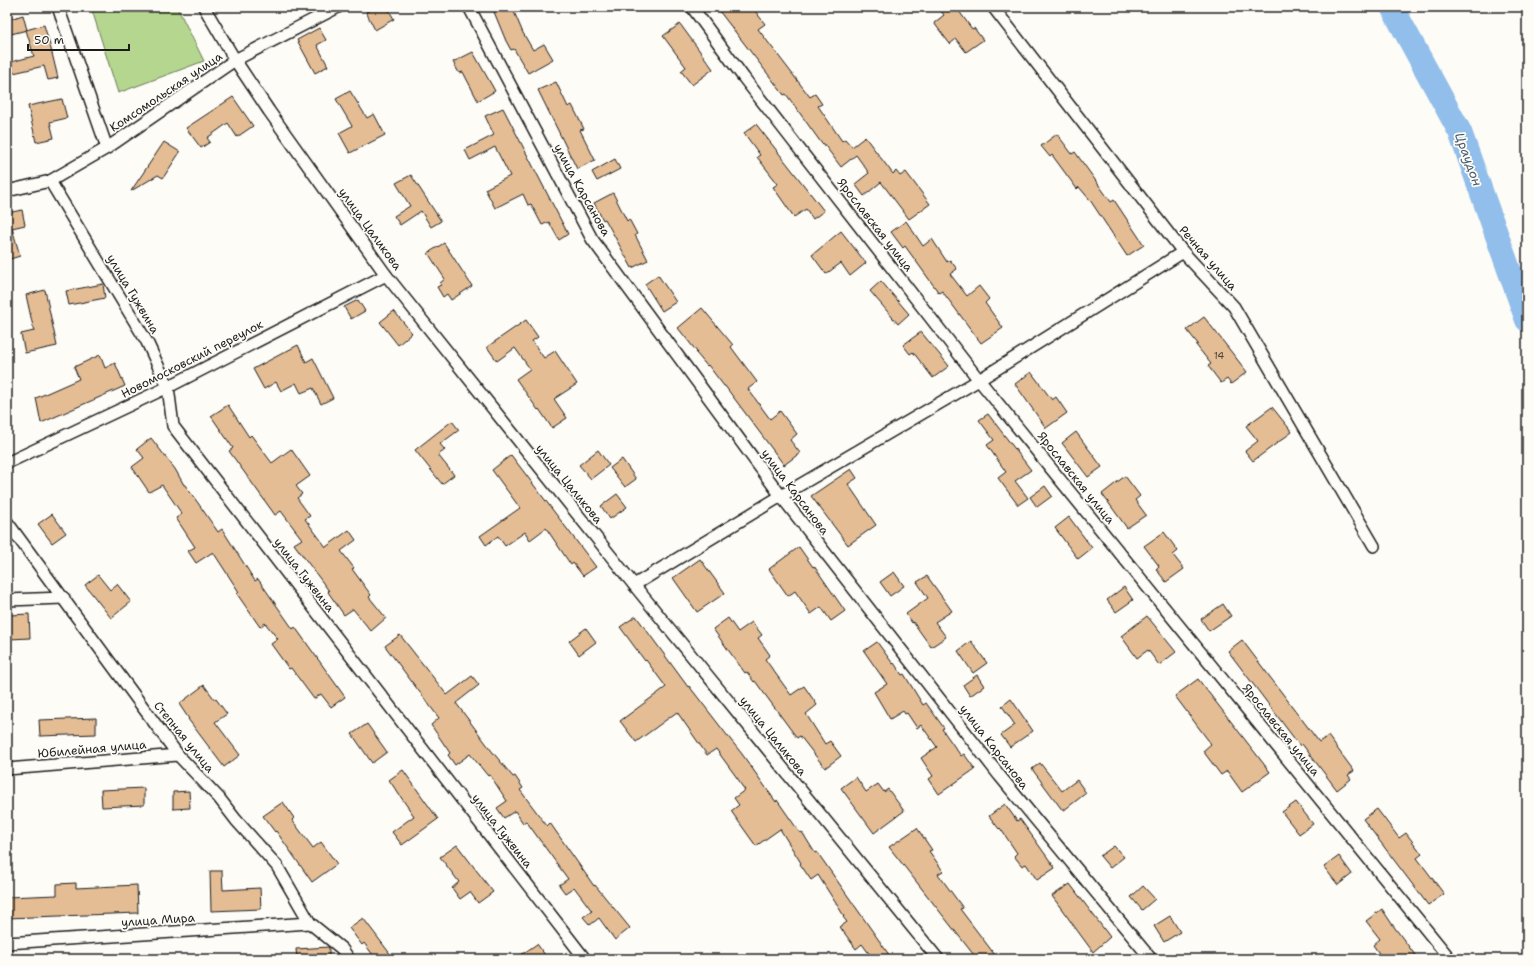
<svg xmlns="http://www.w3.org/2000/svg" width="1534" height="966" viewBox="0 0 1534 966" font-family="'Shantell Sans',sans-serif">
  <rect width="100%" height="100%" fill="#fdfcf7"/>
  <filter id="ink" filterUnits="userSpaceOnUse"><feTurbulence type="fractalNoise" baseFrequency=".025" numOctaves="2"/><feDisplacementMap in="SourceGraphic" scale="8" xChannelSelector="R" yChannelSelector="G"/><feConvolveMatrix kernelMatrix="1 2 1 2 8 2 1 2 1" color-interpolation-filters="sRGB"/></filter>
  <g filter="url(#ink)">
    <path fill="#b5d68f" stroke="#687956" d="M91 7H177L204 61 118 93Z"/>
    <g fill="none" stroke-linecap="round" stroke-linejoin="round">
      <path stroke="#91beea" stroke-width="24" d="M1392 7 1460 132 1527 320"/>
    </g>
    <g fill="#e4bd95" stroke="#1c1c1c">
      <path d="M376 7H387L394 19 375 30 366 12Z"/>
      <path d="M492 7H512L523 33 533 50 544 44 553 59 528 73 514 49 511 50 506 41Z"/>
      <path d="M716 7H752L765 24 758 29 810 97 815 94 822 104 818 106 842 141 845 139 852 147 865 137 893 174 896 171 900 176 906 172 930 204 909 219 881 182 864 196 855 184 869 173 856 155 841 167 823 143 822 144 786 94 784 95Z"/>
      <path d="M938 7H956L972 29 974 28 983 40 966 52 956 39 950 44 934 23 944 15Z"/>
      <path d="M23 15 27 30 7 35V20Z"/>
      <path d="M680 24 713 69 692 85 681 71 686 67 663 36Z"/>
      <path d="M44 25 51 49 58 78 48 80 44 66 9 74 7 63 34 56 26 30Z"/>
      <path d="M319 28 326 40 317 45 328 66 315 73 297 40Z"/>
      <path d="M473 52 495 91 478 101 463 72 459 73 453 62Z"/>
      <path d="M556 82 568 107 572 105 584 129 580 130 595 160 577 169 538 90Z"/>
      <path d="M350 91 367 118 374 114 385 135 350 153 339 133 352 126 336 99Z"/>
      <path d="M233 97 253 126 237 137 228 123 207 138 210 142 201 148 186 128Z"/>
      <path d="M62 99 67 118 50 122 54 138 36 142 28 106Z"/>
      <path d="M503 108 568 234 559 240 549 222 542 225 531 204 528 205 523 194 495 208 485 189 510 176 495 147 470 160 465 150 494 135 485 116Z"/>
      <path d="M756 124 824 211 813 219 806 209 794 217 773 187 778 184 757 157 760 155 744 133Z"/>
      <path d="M1057 134 1072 154 1075 152 1111 202 1114 200 1144 245 1127 256 1090 200 1079 187 1077 189 1052 155 1050 157 1041 146Z"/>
      <path d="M164 142 180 152 163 178 158 175 131 191Z"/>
      <path d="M615 159 620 169 597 181 592 172Z"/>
      <path d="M411 175 441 221 431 227 421 211 400 225 394 216 410 206 396 183Z"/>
      <path d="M613 193 627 221 629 219 637 234 635 235 648 260 632 268 605 219 603 220 594 203Z"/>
      <path d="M22 210 25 225 12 228 20 256 7 260V213Z"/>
      <path d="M906 221 923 246 932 239 947 262 950 260 957 269 950 274 967 296 979 286 989 299 985 303 1003 328 981 343 942 291 939 293 905 246 903 248 891 232Z"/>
      <path d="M841 231 866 263 850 276 841 263 826 274 812 255Z"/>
      <path d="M444 243 472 286 451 300 447 294 443 297 437 287 441 285 440 283 445 279 428 253Z"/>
      <path d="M658 275 676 302 662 311 645 284Z"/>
      <path d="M881 281 909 314 898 324 870 291Z"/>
      <path d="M103 284 105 298 69 305 66 291Z"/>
      <path d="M45 290 57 346 25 353 21 334 34 331 26 295Z"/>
      <path d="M358 300 365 311 351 319 344 307Z"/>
      <path d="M702 308 733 345 731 347 757 382 748 389 770 419 780 411 797 434 790 440 800 453 784 465 725 386H724L708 365 707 366 696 353 697 352 678 328Z"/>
      <path d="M394 311 412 333 398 345 380 322Z"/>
      <path d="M1204 317 1247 372 1231 384 1227 379 1221 383 1208 366 1211 364 1196 345 1198 344 1187 330Z"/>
      <path d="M526 320 538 337 532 341 544 358 555 351 577 384 554 399 567 418 552 428 539 409 538 410 516 379 530 369 515 348 497 361 487 347Z"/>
      <path d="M921 332 949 366 933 378 913 352 910 354 903 345Z"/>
      <path d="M298 345 306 362 313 358 333 398 321 404 313 388 301 393 296 383 281 391 276 382 264 389 253 369Z"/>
      <path d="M100 355 105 368 115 363 125 386 41 423 36 398 79 379 74 367Z"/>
      <path d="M1031 372 1052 400 1056 397 1067 413 1046 428 1015 384Z"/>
      <path d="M228 405 249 437 251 435 272 463 291 449 310 476 296 486 302 494 297 498 310 516 305 519 326 547 349 530 356 540 341 551 354 568 352 569 371 595 369 597 386 618 371 631 353 609 344 615 328 592 329 591 294 544 302 539 281 511 275 515 229 451 233 448 211 416Z"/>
      <path d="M1272 407 1292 432 1253 461 1245 451 1258 441 1246 426Z"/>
      <path d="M988 414 1031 470 1015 481 1028 498 1018 505 998 478 1006 472 987 445 994 440 979 420Z"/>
      <path d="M452 421 459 430 440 444 445 450 438 455 454 475 442 484 415 450Z"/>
      <path d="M1076 432 1102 467 1088 477 1062 443Z"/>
      <path d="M151 438 175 469 184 485H185L198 503 218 532 222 529 255 581 258 579 293 629 295 627 345 697 331 707 321 694 314 699 291 668 289 669 271 644 278 639 265 623 260 627 237 594 239 592 213 552 196 563 188 551 195 547 176 518 182 514 162 485 149 492 132 467 144 458 137 449Z"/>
      <path d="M598 450 609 465 591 479 579 465Z"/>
      <path d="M511 455 596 567 583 576 573 563 571 565 546 528 530 540 525 532 505 546 498 536 486 545 480 536 520 508 492 470Z"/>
      <path d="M622 459 636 479 625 487 610 468Z"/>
      <path d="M851 469 857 478 848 484 876 525 848 545 811 496Z"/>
      <path d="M1125 476 1140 496 1135 500 1146 515 1127 528 1102 494Z"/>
      <path d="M1045 486 1052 496 1037 507 1030 497Z"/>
      <path d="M617 494 627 507 610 519 601 506Z"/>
      <path d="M52 514 66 533 52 543 38 524Z"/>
      <path d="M1069 517 1092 548 1078 559 1055 528Z"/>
      <path d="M1164 532 1178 551 1173 555 1184 569 1166 582 1156 569 1159 566 1144 546Z"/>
      <path d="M799 547 813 567 814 566 845 611 831 621 821 607 811 614 795 591 788 596 769 569Z"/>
      <path d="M700 559 725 593 697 612 673 578Z"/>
      <path d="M894 572 904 586 890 596 880 582Z"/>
      <path d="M98 575 110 590 117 584 131 602 111 618 85 585Z"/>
      <path d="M927 576 952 611 935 622 946 637 931 647 913 622 912 623 906 614 928 598 917 582Z"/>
      <path d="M1124 587 1133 600 1116 612 1107 600Z"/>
      <path d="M1223 604 1231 616 1209 631 1201 619Z"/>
      <path d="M29 614 30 638 10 639V615Z"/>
      <path d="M636 616 688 687 689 686 730 739 742 754 776 802 777 800 800 833 802 832 815 853 817 852 892 959H873L862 944 856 949 840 927 847 922 843 917 844 916 818 875 811 880 800 864 801 863 780 829 756 846 731 811 739 805 734 798 745 790 739 782H740L716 749 707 755 677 712 636 742 620 721 666 687 646 660 645 661 620 627Z"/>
      <path d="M1147 616 1176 652 1159 665 1148 650 1137 658 1121 636Z"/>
      <path d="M728 618 738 632 752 622 762 635 758 638 770 655 765 659 791 695 804 686 817 705 806 714 825 744 830 741 841 756 825 768 800 736 797 738 755 681 754 682 747 672 745 673 713 629Z"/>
      <path d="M586 628 596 642 579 655 569 641Z"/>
      <path d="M400 635 447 695 472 676 479 685 456 703 491 750 513 777 515 776 523 788 520 790 547 826 550 823 594 886 595 885 630 928 615 940 599 918 590 925 583 917 592 911 574 887 565 893 559 885 568 879 526 821 523 823 515 811 504 818 497 808 507 801 490 775 488 776 470 754 455 765 448 755 450 753 431 725 439 718 385 646Z"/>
      <path d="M1242 640 1319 742 1328 736 1354 771 1348 775 1351 779 1337 790 1302 744 1300 746 1228 651Z"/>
      <path d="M971 641 987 663 973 673 958 651Z"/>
      <path d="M877 642 893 664 894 663 902 675 904 674 923 705 926 703 944 728 942 729 961 756 964 754 975 769 939 794 929 779 933 776 921 758 937 747 921 725 917 728 907 713 905 714 903 711 890 719 874 692 887 684 864 651Z"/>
      <path d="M977 675 984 686 970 696 963 685Z"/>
      <path d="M1198 679 1270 772 1242 792 1227 771 1221 775 1203 751 1211 744 1175 696Z"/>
      <path d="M204 685 215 700 216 699 227 714 215 722 240 755 224 767 188 719H189L179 704Z"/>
      <path d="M1011 699 1033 731 1010 747 1001 735 1015 725 1002 706Z"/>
      <path d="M96 718V734L40 736 39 720Z"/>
      <path d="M367 724 387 752 372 763 352 734Z"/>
      <path d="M1040 763 1062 791 1077 780 1086 793 1063 811 1032 769Z"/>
      <path d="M403 770 438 819 402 845 392 832 414 816 389 780Z"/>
      <path d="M856 777 866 792 878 784 884 792 888 789 904 811 874 833 841 788Z"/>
      <path d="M144 788V805L102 807 101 790Z"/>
      <path d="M189 791 190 808 173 809V792Z"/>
      <path d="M283 802 294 818 292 820 313 848 321 842 337 864 312 882 276 831 275 832 263 816Z"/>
      <path d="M1296 802 1313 824 1299 834 1282 812Z"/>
      <path d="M1005 804 1017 821 1020 819 1055 868 1037 880 1026 864 1022 866 1014 856 1017 853 1000 828 999 829 989 816Z"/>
      <path d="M1377 809 1399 838 1406 833 1422 854 1417 858 1444 894 1428 905 1363 819Z"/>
      <path d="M917 828 932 850 929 851 943 871 938 874 963 908 960 909 998 959H977L889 847Z"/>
      <path d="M457 845 493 892 478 903 470 892 460 899 452 888 459 882 440 857Z"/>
      <path d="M1114 846 1124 857 1110 868 1100 856Z"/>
      <path d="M1339 856 1352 874 1338 885 1324 867Z"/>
      <path d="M210 871H222L223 890 260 888 261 909 211 911Z"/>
      <path d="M76 883V888L137 885 138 913 7 918V897L57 895V884Z"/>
      <path d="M1070 884 1110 937 1093 952 1052 896Z"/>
      <path d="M1143 886 1155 899 1142 910 1131 897Z"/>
      <path d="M1382 909 1392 924 1418 959H1383L1373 945 1380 939 1366 921Z"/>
      <path d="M1170 916 1180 932 1164 942 1154 926Z"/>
      <path d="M363 918 394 959H376L364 943 362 945 349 928Z"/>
      <path d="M537 944 548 959H515Z"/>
      <path d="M329 947V959H297L296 949Z"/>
    </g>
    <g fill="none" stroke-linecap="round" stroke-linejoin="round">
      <defs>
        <g id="street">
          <path d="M58 7 107 148"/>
          <path d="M204 7 235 60 269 111 386 275 634 585 938 959"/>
          <path d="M469 7 592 239 781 496 999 775 1151 959"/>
          <path d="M692 7 744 78 979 380 1450 959"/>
          <path d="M993 7 1183 252 1234 307 1374 546"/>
          <path d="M50 181 147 342 168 387 173 426 585 959"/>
          <path d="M7 191 50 181 107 148 235 60 338 7"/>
          <path d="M7 463 168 387 386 275"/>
          <path d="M7 522 178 755 219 798 236 820 277 866 310 923 342 949 349 959"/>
          <path d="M634 585 781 496 979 380 1183 252"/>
          <path d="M7 600 64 598"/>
          <path d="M7 769 178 755"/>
          <path d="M7 943 310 923"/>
        </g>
      </defs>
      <use href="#street" stroke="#1c1c1c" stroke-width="14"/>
      <use href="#street" stroke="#fdfcf7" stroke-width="11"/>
    </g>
  </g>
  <g text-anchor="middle" stroke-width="3.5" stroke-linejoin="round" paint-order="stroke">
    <g font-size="10" fill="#4e443a">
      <text x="1219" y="359">14</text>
    </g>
    <g font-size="12" fill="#1c1c1c" stroke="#fdfcf7">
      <text transform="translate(166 92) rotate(-34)" y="4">Комсомольская улица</text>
      <text transform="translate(582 190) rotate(61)" y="4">улица Карсанова</text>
      <text transform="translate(875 225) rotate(52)" y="4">Ярославская улица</text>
      <text transform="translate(370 229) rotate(54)" y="4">улица Цаликова</text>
      <text transform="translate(1208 258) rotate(49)" y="4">Речная улица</text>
      <text transform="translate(133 294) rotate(59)" y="4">улица Гужвина</text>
      <text transform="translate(192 359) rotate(-27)" y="4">Новомосковский переулок</text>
      <text transform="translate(1076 478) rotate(51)" y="4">Ярославская улица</text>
      <text transform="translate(569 484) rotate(51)" y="4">улица Цаликова</text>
      <text transform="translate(795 492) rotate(53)" y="4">улица Карсанова</text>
      <text transform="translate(304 575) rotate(52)" y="4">улица Гужвина</text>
      <text transform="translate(1281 730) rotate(51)" y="4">Ярославская улица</text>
      <text transform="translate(773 736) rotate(51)" y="4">улица Цаликова</text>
      <text transform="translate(184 737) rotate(51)" y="4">Степная улица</text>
      <text transform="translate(994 747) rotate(52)" y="4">улица Карсанова</text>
      <text transform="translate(92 749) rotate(-5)" y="4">Юбилейная улица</text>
      <text transform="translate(502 831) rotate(52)" y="4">улица Гужвина</text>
      <text transform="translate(158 920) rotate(-4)" y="4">улица Мира</text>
    </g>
    <g font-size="13" font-style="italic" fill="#4b5d6e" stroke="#fdfcf7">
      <text transform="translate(1469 159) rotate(70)" y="5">Цраудон</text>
    </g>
  </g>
  <rect width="1534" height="966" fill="none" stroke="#fdfcf7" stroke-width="24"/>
  <rect x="12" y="12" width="1510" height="942" fill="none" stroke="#1c1c1c" stroke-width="1.5" filter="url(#ink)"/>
  <path d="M28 44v6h101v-6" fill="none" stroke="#1c1c1c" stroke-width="2"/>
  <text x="34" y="44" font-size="12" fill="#1c1c1c" stroke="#fdfcf7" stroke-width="3" paint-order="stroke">50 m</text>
</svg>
